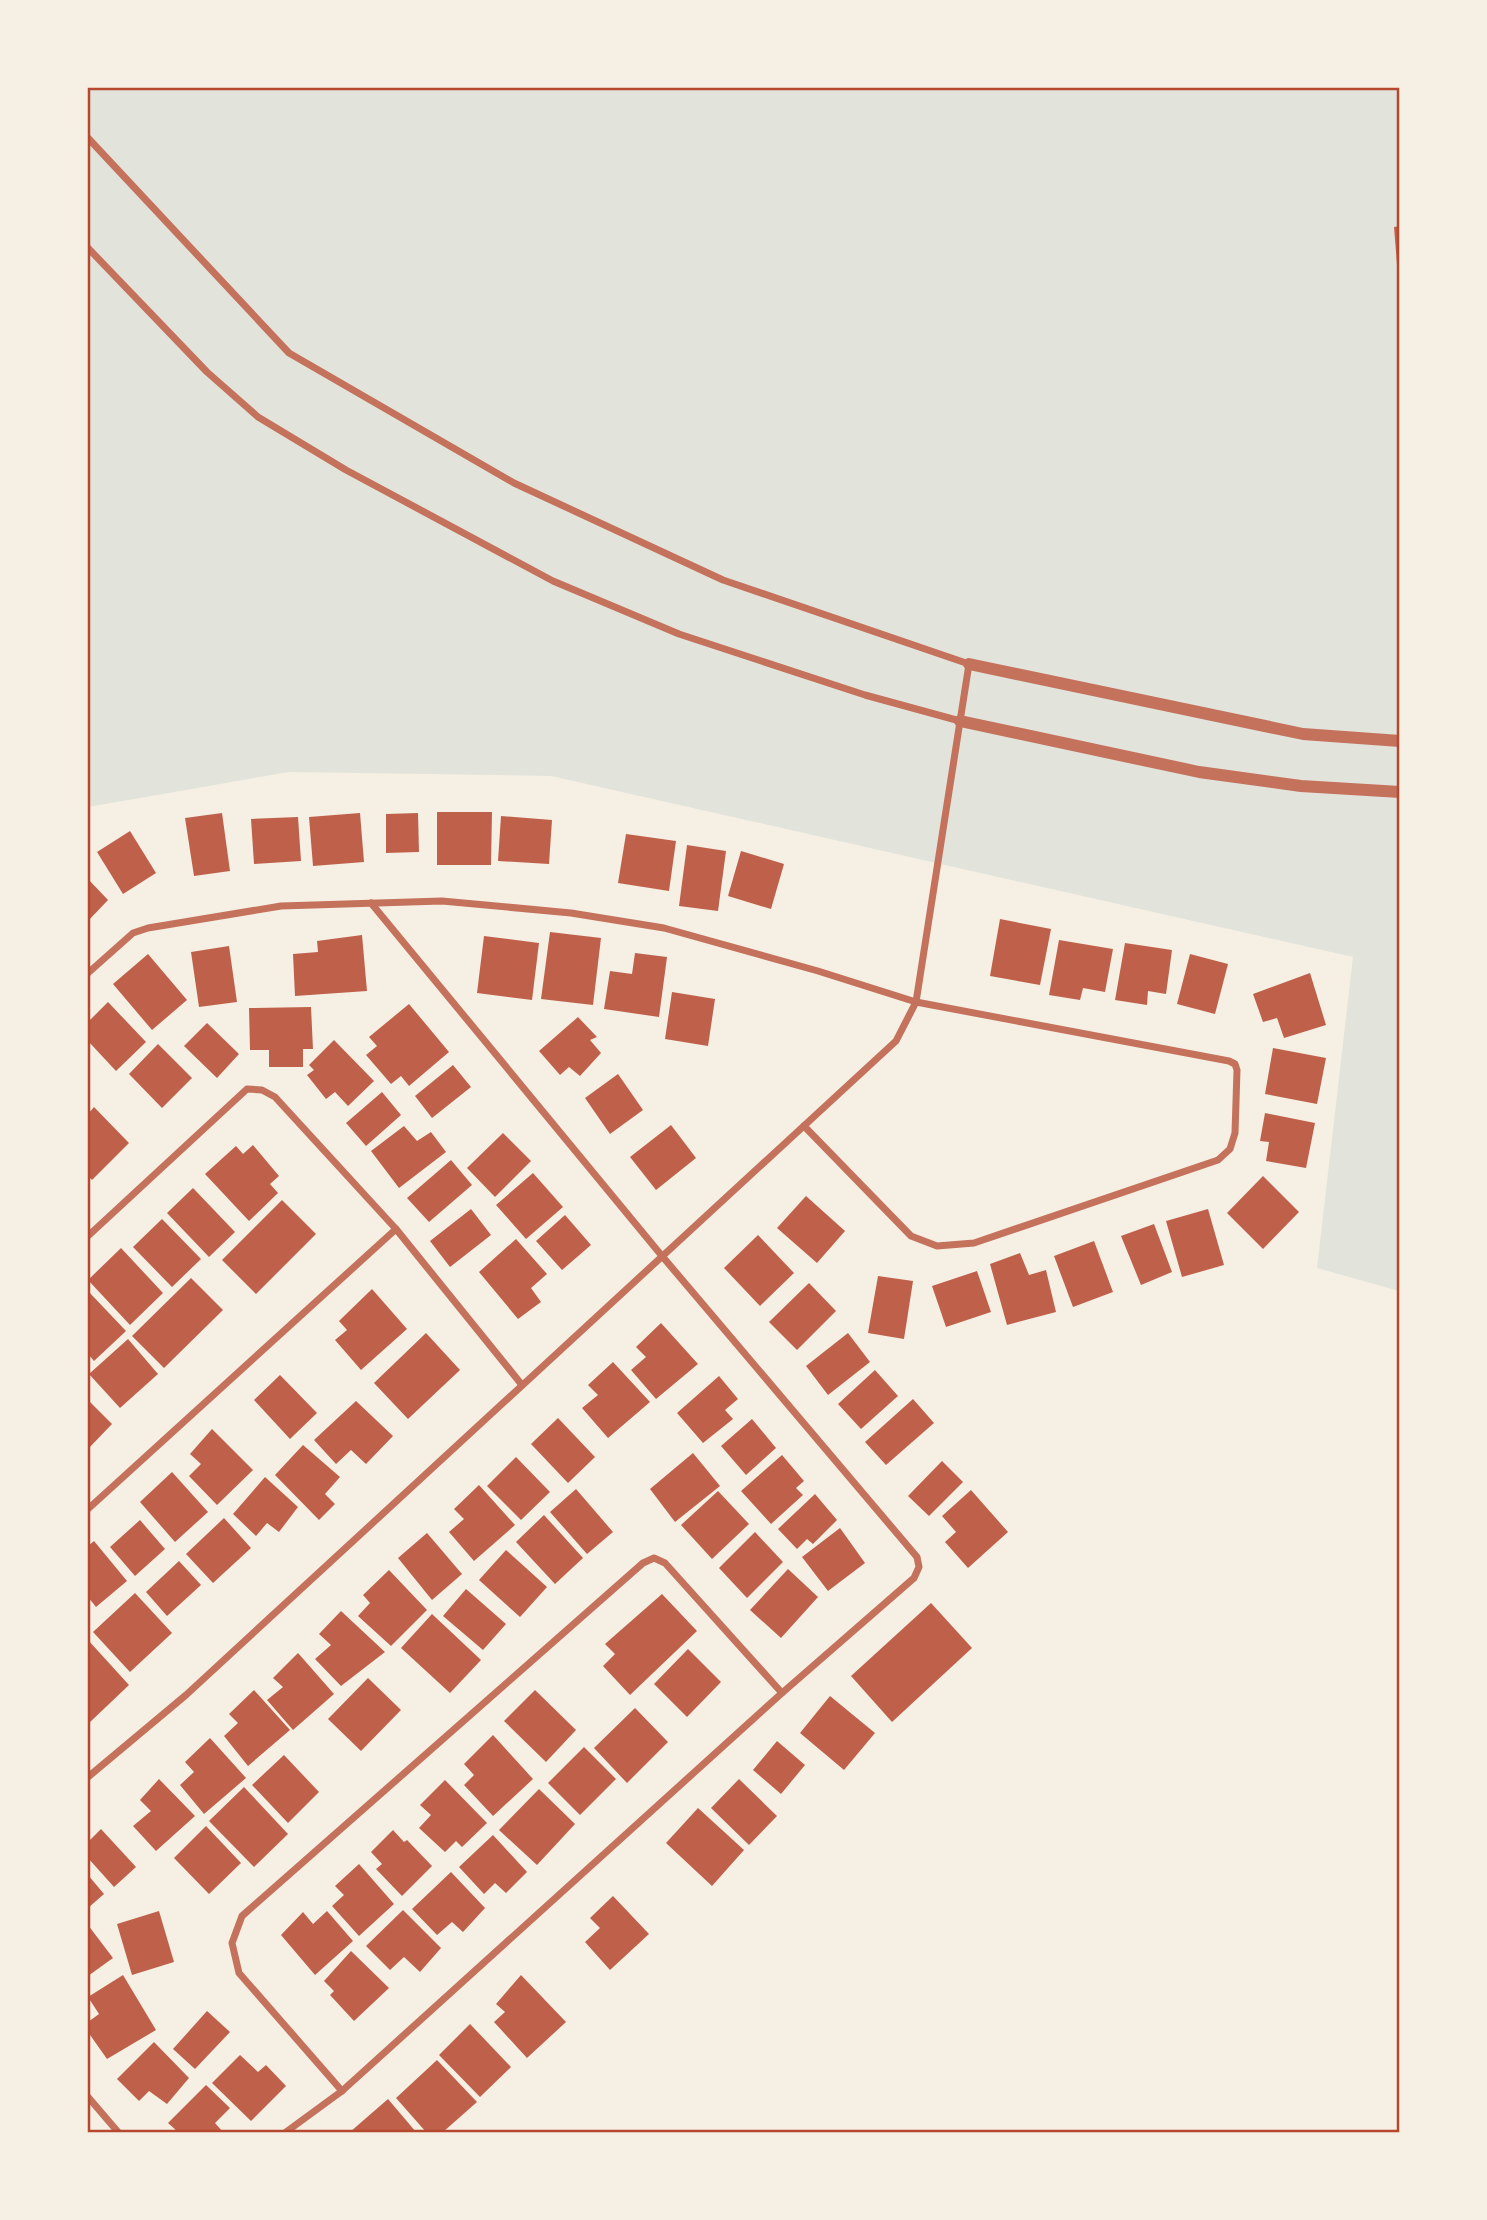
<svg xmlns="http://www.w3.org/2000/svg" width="1487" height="2220" viewBox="0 0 1487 2220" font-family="'Varela Round',sans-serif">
  <rect width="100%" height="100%" fill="#f6efe4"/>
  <path fill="#e2e4dc" d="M88 88H1399V1291L1317 1268 1353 957 551 776 289 772 88 807Z"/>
  <g fill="#bf614a">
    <path d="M1400 226V277H1398L1394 227Z"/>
    <path d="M437 812H492L491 865H437Z"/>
    <path d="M222 813 230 871 194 876 185 818Z"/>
    <path d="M360 813 364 862 313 866 309 817Z"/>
    <path d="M418 813 419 852 386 853V814Z"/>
    <path d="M501 816 552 820 549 864 498 861Z"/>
    <path d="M298 817 301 861 254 864 251 819Z"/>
    <path d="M130 831 156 873 123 894 97 852Z"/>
    <path d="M626 834 676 841 669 891 618 883Z"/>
    <path d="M687 845 726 851 718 911 679 906Z"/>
    <path d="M741 851 784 864 771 909 728 896Z"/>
    <path d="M88 879 108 900 88 921Z"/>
    <path d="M1000 919 1051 929 1040 985 990 976Z"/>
    <path d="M550 932 601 938 593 1005 541 999Z"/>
    <path d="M362 935 367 991 295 996 293 954 318 952 317 941Z"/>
    <path d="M484 936 539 943 532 1000 477 993Z"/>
    <path d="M1059 940 1113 949 1105 992 1083 988 1080 1000 1049 995Z"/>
    <path d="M1125 943 1172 950 1166 994 1148 991 1147 1005 1115 1000Z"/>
    <path d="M229 946 237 1002 199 1007 191 952Z"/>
    <path d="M635 953 667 957 659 1017 604 1009 610 971 632 974Z"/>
    <path d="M148 954 187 1000 152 1030 113 984Z"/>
    <path d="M1190 954 1228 964 1215 1014 1177 1004Z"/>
    <path d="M1310 973 1326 1025 1284 1038 1277 1018 1263 1022 1253 994Z"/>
    <path d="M672 992 715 999 708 1046 665 1039Z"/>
    <path d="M108 1002 146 1042 116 1071 88 1041V1022Z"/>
    <path d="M409 1004 449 1052 409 1086 401 1076 391 1084 366 1055 377 1046 369 1037Z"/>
    <path d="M311 1007 313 1049H303V1067H269V1050H250L249 1008Z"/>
    <path d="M578 1017 597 1037 590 1040 601 1053 580 1076 569 1067 560 1075 539 1051Z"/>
    <path d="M207 1023 239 1054 217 1078 184 1046Z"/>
    <path d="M334 1040 374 1081 348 1106 335 1092 326 1099 307 1075 314 1070 309 1065Z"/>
    <path d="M158 1044 192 1078 162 1108 129 1074Z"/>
    <path d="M1273 1048 1326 1058 1317 1104 1265 1094Z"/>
    <path d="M453 1065 471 1087 432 1118 415 1096Z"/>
    <path d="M618 1074 643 1110 610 1134 585 1098Z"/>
    <path d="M382 1092 401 1115 366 1146 346 1123Z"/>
    <path d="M94 1107 129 1143 92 1180 88 1176V1114Z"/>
    <path d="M1265 1113 1315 1123 1306 1168 1266 1161 1269 1142 1260 1141Z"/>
    <path d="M671 1125 696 1158 656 1190 630 1157Z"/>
    <path d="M404 1126 417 1141 431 1132 446 1152 399 1188 371 1151Z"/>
    <path d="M503 1133 531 1161 495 1197 467 1168Z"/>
    <path d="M253 1145 279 1176 270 1184 278 1193 249 1221 205 1174 236 1146 243 1154Z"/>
    <path d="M451 1160 472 1185 429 1222 407 1198Z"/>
    <path d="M533 1173 563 1207 526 1239 496 1205Z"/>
    <path d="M1263 1176 1299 1212 1263 1249 1227 1213Z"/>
    <path d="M193 1188 235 1232 209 1257 167 1213Z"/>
    <path d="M806 1196 845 1231 817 1263 777 1228Z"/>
    <path d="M282 1200 316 1234 256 1294 222 1260Z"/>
    <path d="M471 1209 491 1235 450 1267 430 1241Z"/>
    <path d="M1208 1209 1224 1265 1182 1277 1166 1221Z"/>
    <path d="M565 1215 591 1245 562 1270 536 1241Z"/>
    <path d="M162 1219 201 1259 172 1287 133 1247Z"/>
    <path d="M1154 1224 1172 1272 1141 1285 1121 1236Z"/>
    <path d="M758 1235 794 1273 760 1306 724 1268Z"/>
    <path d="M516 1239 547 1274 531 1288 541 1302 518 1319 479 1272Z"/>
    <path d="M1094 1241 1113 1292 1073 1307 1054 1256Z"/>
    <path d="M121 1248 163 1293 130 1325 88 1280Z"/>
    <path d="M1020 1253 1029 1275 1046 1270 1056 1312 1007 1325 990 1264Z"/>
    <path d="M977 1271 991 1312 946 1327 932 1286Z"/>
    <path d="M878 1276 913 1281 904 1339 868 1333Z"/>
    <path d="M191 1278 223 1310 164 1368 132 1336Z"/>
    <path d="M809 1283 836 1311 797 1350 769 1322Z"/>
    <path d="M372 1289 407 1329 361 1370 335 1340 347 1330 339 1321Z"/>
    <path d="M88 1291 126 1331 94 1361 88 1354Z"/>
    <path d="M661 1323 698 1364 656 1399 631 1370 646 1357 636 1347Z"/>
    <path d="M426 1333 460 1370 408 1419 374 1383Z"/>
    <path d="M848 1333 870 1362 828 1395 806 1366Z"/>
    <path d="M128 1339 158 1374 120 1408 89 1374Z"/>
    <path d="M613 1362 650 1402 608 1438 582 1408 598 1395 588 1385Z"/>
    <path d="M875 1370 898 1396 861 1429 838 1404Z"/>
    <path d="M280 1375 317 1413 290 1439 254 1400Z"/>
    <path d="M719 1376 738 1399 725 1410 733 1419 703 1443 677 1413Z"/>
    <path d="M913 1399 934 1423 886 1465 865 1442Z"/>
    <path d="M88 1400 112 1424 88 1449Z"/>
    <path d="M356 1401 393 1436 366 1464 351 1450 336 1464 314 1440Z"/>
    <path d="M558 1418 595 1457 568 1483 531 1444Z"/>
    <path d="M752 1419 776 1448 746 1475 721 1446Z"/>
    <path d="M212 1429 253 1470 217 1505 189 1476 201 1464 190 1454Z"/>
    <path d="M303 1445 340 1477 325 1494 335 1504 319 1520 275 1475Z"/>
    <path d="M693 1453 720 1486 675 1522 650 1489Z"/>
    <path d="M782 1455 804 1481 796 1488 803 1495 771 1524 741 1491Z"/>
    <path d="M516 1457 550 1492 521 1520 487 1486Z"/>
    <path d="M942 1461 963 1482 929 1516 908 1496Z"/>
    <path d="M172 1472 208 1512 175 1542 140 1502Z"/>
    <path d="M265 1477 298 1507 279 1532 267 1523 256 1536 233 1514Z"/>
    <path d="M479 1485 515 1525 474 1561 449 1532 464 1519 454 1509Z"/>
    <path d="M576 1489 613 1532 587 1554 550 1512Z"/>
    <path d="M971 1490 1008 1532 968 1568 945 1542 956 1532 942 1516Z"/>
    <path d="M718 1491 749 1524 712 1559 681 1525Z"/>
    <path d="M815 1494 837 1520 813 1544 807 1539 797 1549 778 1529Z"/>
    <path d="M544 1515 583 1558 555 1584 516 1542Z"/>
    <path d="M224 1518 251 1548 213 1583 186 1554Z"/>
    <path d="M140 1520 165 1549 135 1576 110 1547Z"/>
    <path d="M840 1528 865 1563 828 1591 802 1557Z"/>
    <path d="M755 1532 783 1562 747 1598 719 1568Z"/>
    <path d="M427 1533 462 1574 432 1600 398 1558Z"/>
    <path d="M94 1541 127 1581 96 1607 88 1597V1546Z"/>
    <path d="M506 1550 547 1587 520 1617 479 1580Z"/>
    <path d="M179 1561 201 1585 167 1616 146 1592Z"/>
    <path d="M788 1569 818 1597 781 1638 750 1610Z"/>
    <path d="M389 1570 427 1610 391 1646 358 1616 370 1603 363 1595Z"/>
    <path d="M466 1589 506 1624 483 1650 443 1616Z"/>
    <path d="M135 1593 172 1633 130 1672 93 1632Z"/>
    <path d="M662 1594 697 1631 630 1695 603 1666 615 1654 605 1644Z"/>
    <path d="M931 1603 972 1648 892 1722 851 1676Z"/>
    <path d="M341 1611 385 1652 341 1686 315 1659 331 1645 319 1634Z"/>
    <path d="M432 1614 481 1660 450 1693 401 1648Z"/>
    <path d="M88 1640 129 1685 88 1724Z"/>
    <path d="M688 1649 721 1682 687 1717 654 1684Z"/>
    <path d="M298 1653 334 1694 293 1730 267 1700 283 1687 273 1678Z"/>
    <path d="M368 1678 401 1710 361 1751 328 1719Z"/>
    <path d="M254 1690 290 1730 248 1766 224 1736 238 1723 229 1714Z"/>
    <path d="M535 1690 576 1730 546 1762 504 1721Z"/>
    <path d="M830 1696 875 1733 844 1770 800 1733Z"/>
    <path d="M635 1708 668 1742 627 1783 594 1748Z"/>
    <path d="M493 1735 533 1779 493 1816 464 1785 474 1775 464 1764Z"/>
    <path d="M210 1738 246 1778 204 1814 180 1785 194 1772 185 1762Z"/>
    <path d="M777 1741 805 1765 781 1794 753 1770Z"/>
    <path d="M584 1747 616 1779 580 1815 548 1783Z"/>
    <path d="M284 1755 319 1792 288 1823 252 1785Z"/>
    <path d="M159 1779 195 1816 156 1851 133 1826 151 1811 140 1800Z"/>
    <path d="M739 1779 777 1816 749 1845 711 1808Z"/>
    <path d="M445 1780 487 1823 462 1847 456 1841 445 1852 419 1828 431 1815 420 1805Z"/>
    <path d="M244 1787 288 1834 254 1867 209 1821Z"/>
    <path d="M539 1789 575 1824 537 1865 499 1830Z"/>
    <path d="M698 1808 744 1850 712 1886 666 1843Z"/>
    <path d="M206 1826 241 1863 209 1894 174 1858Z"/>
    <path d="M101 1829 136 1867 114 1887 88 1858V1842Z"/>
    <path d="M393 1830 404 1842 407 1840 432 1866 402 1896 376 1869 382 1864 371 1852Z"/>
    <path d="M493 1835 527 1872 506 1893 495 1883 484 1894 459 1867Z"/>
    <path d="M359 1864 394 1904 359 1936 332 1906 344 1895 335 1886Z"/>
    <path d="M451 1872 485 1908 463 1932 452 1922 437 1935 412 1909Z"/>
    <path d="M88 1875 104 1894 88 1908Z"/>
    <path d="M613 1896 649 1934 610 1970 585 1942 600 1928 590 1918Z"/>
    <path d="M403 1910 441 1948 420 1972 404 1957 390 1970 366 1946Z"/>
    <path d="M159 1911 174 1962 132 1975 117 1924Z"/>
    <path d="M327 1911 353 1941 315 1975 281 1935 303 1912 313 1924Z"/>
    <path d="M88 1925 113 1958 88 1976Z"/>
    <path d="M351 1951 389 1988 354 2021 330 1995 334 1991 324 1981Z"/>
    <path d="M123 1975 156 2030 107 2059 88 2032V2022L99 2014 88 1997Z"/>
    <path d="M521 1975 566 2022 527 2058 494 2022 505 2012 496 2004Z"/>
    <path d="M207 2011 230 2032 195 2069 173 2049Z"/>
    <path d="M470 2024 511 2067 480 2097 439 2055Z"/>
    <path d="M154 2042 189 2078 167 2104 149 2091 139 2101 117 2079Z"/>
    <path d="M240 2055 258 2072 266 2065 286 2086 251 2121 212 2083Z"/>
    <path d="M437 2060 477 2102 443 2132H426L396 2098Z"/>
    <path d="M206 2085 230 2108 215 2123 223 2132H178L168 2123Z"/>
    <path d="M388 2099 416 2132H350Z"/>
  </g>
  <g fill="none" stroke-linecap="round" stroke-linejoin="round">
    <g stroke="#c5725c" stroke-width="7">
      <path d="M88 138 289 353 514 483 723 580 969 664 916 1002 896 1041 186 1695 88 1777"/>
      <path d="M88 248 207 372 258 417 346 470 553 581 679 634 865 695 960 721"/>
      <path d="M88 973 133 933 148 928 281 906 442 901 571 913 664 928 818 971 916 1002 1229 1061 1235 1064 1237 1070 1235 1133 1230 1149 1218 1160 974 1243 937 1246 911 1236 804 1126"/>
      <path d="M88 1236 247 1089 262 1090 275 1097 396 1229 522 1385"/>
      <path d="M88 1509 396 1229"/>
      <path d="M342 2091 239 1973 232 1943 242 1916 643 1563 654 1558 665 1563 782 1693"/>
      <path d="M88 2097 118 2132"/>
      <path d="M286 2132 342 2091 782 1693 914 1578 919 1567 917 1557 662 1256 371 903"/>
    </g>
    <g stroke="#c5725c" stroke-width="12">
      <path d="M969 664 1303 734 1400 741"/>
      <path d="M960 721 1199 772 1301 786 1400 792"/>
    </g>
  </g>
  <rect width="1487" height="2220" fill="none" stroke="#f6efe4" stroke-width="178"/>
  <rect x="89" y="89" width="1309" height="2042" fill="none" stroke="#b5482f" stroke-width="2.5"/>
</svg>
